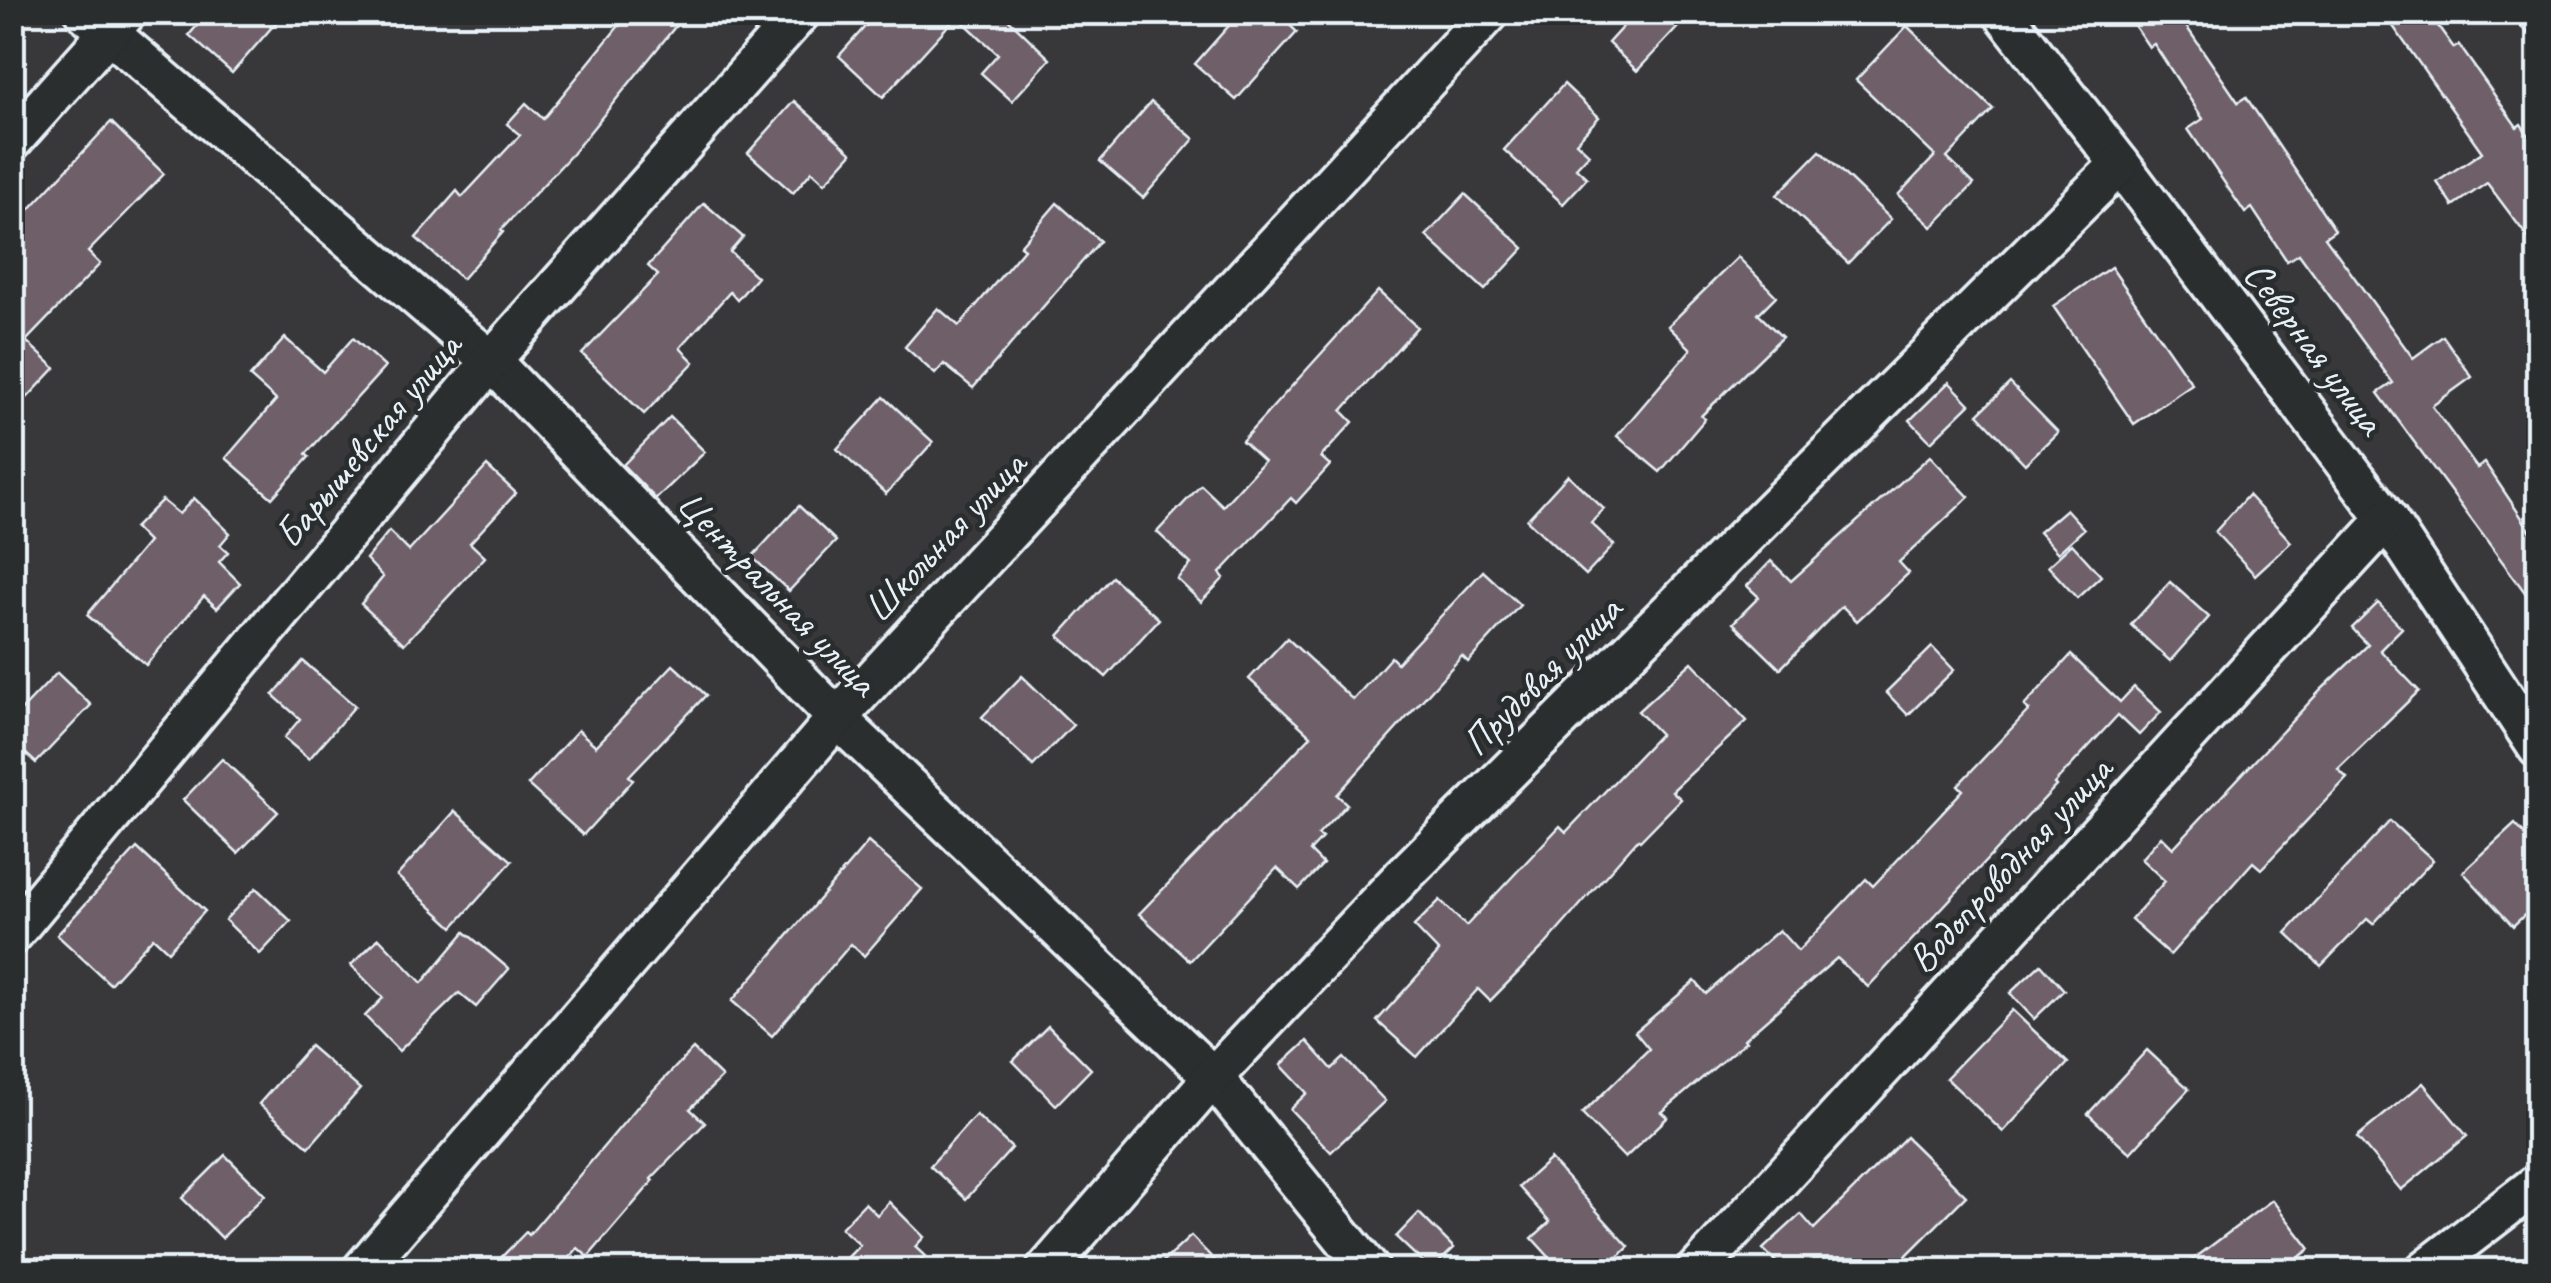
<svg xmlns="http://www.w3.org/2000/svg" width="2551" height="1283" viewBox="0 0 2551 1283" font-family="Caveat,sans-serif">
  <rect width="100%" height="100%" fill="#38373a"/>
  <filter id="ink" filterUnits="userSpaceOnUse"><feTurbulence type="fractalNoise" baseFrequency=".01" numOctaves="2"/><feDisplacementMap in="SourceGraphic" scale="20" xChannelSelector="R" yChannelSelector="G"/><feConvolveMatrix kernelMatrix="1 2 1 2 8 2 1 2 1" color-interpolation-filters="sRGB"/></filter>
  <g filter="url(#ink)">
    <g fill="#6e5e69" stroke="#e8f1f8" stroke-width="2.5">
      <path d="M209 12H285L232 73 189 35Z"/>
      <path d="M630 12H687L572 154 501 230 503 232 462 279 416 238 457 191 462 197 520 135 507 124 526 103 543 119Z"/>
      <path d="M878 12H1001L1050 59 1012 101 981 73 998 54 957 16 883 97 839 56Z"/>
      <path d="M1241 12H1276L1297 32 1236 100 1195 64Z"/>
      <path d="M1636 12H1692L1637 71 1608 43Z"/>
      <path d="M2125 12H2199L2184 23 2238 102 2246 97 2335 230 2325 237 2413 358 2443 336 2472 377 2432 406 2477 468 2485 463 2538 542V610L2378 393 2393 383 2299 254 2287 261 2252 208 2245 213 2188 129 2203 119 2154 44 2149 47Z"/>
      <path d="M2383 12H2428L2454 48 2459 45 2517 127 2521 124 2538 149V251L2487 183 2453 206 2437 182 2482 152Z"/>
      <path d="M1907 26 1993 109 1947 158 1974 184 1932 227 1898 195 1935 156 1856 80Z"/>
      <path d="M1564 84 1599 117 1576 142 1589 154 1576 168 1587 178 1563 204 1504 150Z"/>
      <path d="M794 101 852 153 825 183 812 171 793 193 748 153Z"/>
      <path d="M1151 102 1194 139 1143 198 1100 161Z"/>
      <path d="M111 122 164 174 88 252 100 264 26 341 55 368 12 414V228Z"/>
      <path d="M1820 151 1891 219 1848 263 1777 195Z"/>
      <path d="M1465 194 1524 248 1485 290 1426 236Z"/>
      <path d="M704 203 743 237 730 252 757 277 737 300 730 292 680 348 694 362 644 414 582 354 658 275 648 266Z"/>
      <path d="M1057 203 1100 241 973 388 944 364 935 374 905 347 938 308 959 326 1024 249 1020 246Z"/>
      <path d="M1738 257 1776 296 1758 314 1782 337 1701 416 1705 419 1660 472 1617 436 1691 349 1668 326Z"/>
      <path d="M2111 267 2192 384 2134 424 2053 306Z"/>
      <path d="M1378 291 1417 327 1342 411 1353 422 1321 457 1330 465 1296 503 1291 498 1220 573 1224 578 1201 602 1177 579 1191 564 1157 532 1201 485 1223 506 1264 461 1242 441Z"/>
      <path d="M285 338 323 372 353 338 385 367 306 454 309 457 272 498 226 458 276 400 250 377Z"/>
      <path d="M1949 382 1970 404 1931 442 1910 420Z"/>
      <path d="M2010 383 2058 432 2025 464 1978 414Z"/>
      <path d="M884 397 933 442 886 494 837 449Z"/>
      <path d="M670 417 705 452 656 499 623 465Z"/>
      <path d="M1930 456 1969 497 1899 562 1909 573 1857 621 1842 606 1780 669 1733 623 1759 597 1747 586 1771 561 1791 581Z"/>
      <path d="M487 466 516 493 470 543 485 557 404 644 361 604 383 577 366 559 389 531 409 551Z"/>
      <path d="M1568 475 1604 509 1591 523 1614 545 1586 575 1527 520Z"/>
      <path d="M2248 495 2291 542 2255 575 2215 532Z"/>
      <path d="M194 498 230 533 220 545 228 552 219 562 240 583 217 608 204 596 146 665 87 615 148 542 134 528 162 500 179 514Z"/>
      <path d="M799 506 836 541 789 591 752 557Z"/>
      <path d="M2066 509 2084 529 2058 553 2039 532Z"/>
      <path d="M2072 544 2101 576 2077 598 2048 566Z"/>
      <path d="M1483 571 1520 605 1468 662 1462 656 1337 795 1347 804 1318 835 1322 838 1310 851 1323 864 1299 889 1277 868 1190 961 1139 914 1311 736 1249 679 1287 638 1353 700 1391 657 1397 663Z"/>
      <path d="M1112 577 1159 619 1106 677 1059 636Z"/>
      <path d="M2170 582 2209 617 2170 661 2131 625Z"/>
      <path d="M2378 603 2402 628 2380 650 2419 691 2338 769 2347 778 2261 869 2253 862 2170 955 2131 920 2165 881 2141 859 2161 836 2173 848 2321 690 2368 645 2352 628Z"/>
      <path d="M1932 647 1954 670 1908 715 1886 692Z"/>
      <path d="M2071 655 2120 702 2134 687 2161 712 2139 735 2118 715 2054 784 2056 786 1868 987 1837 958 1744 1039 1746 1041 1662 1112 1668 1117 1625 1158 1582 1114 1649 1049 1635 1032 1695 981 1706 994 1779 930 1798 951 1866 879 1873 886 1963 790 1958 785 2029 710 2024 706Z"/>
      <path d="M303 661 355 706 309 759 284 738 300 719 273 695Z"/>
      <path d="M1692 662 1747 721 1672 791 1681 799 1640 841 1638 839 1545 945 1490 1001 1478 989 1417 1057 1377 1021 1439 952 1414 926 1440 900 1466 926 1560 826 1566 832 1660 734 1638 711Z"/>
      <path d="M673 665 706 695 629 776 633 780 583 835 528 785 578 730 596 746Z"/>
      <path d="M57 673 91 705 36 763 12 741V720Z"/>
      <path d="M1022 676 1073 725 1033 766 982 717Z"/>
      <path d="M222 759 278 812 238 853 183 800Z"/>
      <path d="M455 811 512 861 453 927 397 876Z"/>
      <path d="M2390 821 2433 860 2373 924 2367 919 2321 966 2286 933Z"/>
      <path d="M2515 824 2538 849V902L2513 926 2463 872Z"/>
      <path d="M868 842 922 889 864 956 851 944 772 1036 732 1001Z"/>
      <path d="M137 848 205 911 168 951 153 937 110 984 57 935Z"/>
      <path d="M256 888 291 921 260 954 225 920Z"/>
      <path d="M465 932 509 969 476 1007 459 993 399 1051 365 1016 383 998 351 965 379 938 422 983Z"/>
      <path d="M2041 964 2064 990 2034 1019 2010 993Z"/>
      <path d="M2012 1010 2068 1063 2003 1132 1946 1078Z"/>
      <path d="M1048 1026 1091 1069 1056 1105 1013 1061Z"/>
      <path d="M1307 1041 1332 1069 1344 1058 1385 1101 1331 1152 1290 1109 1307 1093 1281 1065Z"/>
      <path d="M310 1046 360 1089 309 1147 259 1104Z"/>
      <path d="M693 1049 722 1077 690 1109 705 1123 651 1179 653 1181 588 1257 578 1248 558 1270H489L526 1232 529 1235 638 1106Z"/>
      <path d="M2147 1050 2189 1089 2130 1153 2088 1114Z"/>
      <path d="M2423 1083 2467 1136 2401 1190 2357 1137Z"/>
      <path d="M976 1115 1012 1148 966 1199 930 1166Z"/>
      <path d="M1906 1137 1966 1196 1892 1270H1784L1763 1249 1801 1214 1814 1229Z"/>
      <path d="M225 1155 265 1195 222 1238 182 1198Z"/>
      <path d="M1550 1159 1629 1247 1604 1270H1561L1532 1238 1550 1222 1519 1187Z"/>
      <path d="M2272 1200 2310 1249 2282 1270H2179Z"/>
      <path d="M889 1202 924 1237 915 1247 925 1256 911 1270H835L860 1245 841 1228 865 1203 877 1215Z"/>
      <path d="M1419 1213 1454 1248 1431 1270 1396 1237Z"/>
      <path d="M1191 1236 1224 1270H1154Z"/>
    </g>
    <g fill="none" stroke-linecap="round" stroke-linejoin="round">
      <defs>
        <g id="minor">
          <path d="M85 12 491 361 837 718 1213 1077 1370 1270"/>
          <path d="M2002 12 2120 164 2387 519 2538 748"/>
          <path d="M2537 12 2538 14"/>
          <path d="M12 141 127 12"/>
          <path d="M12 935 491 361 801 12"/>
          <path d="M362 1270 837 718 1490 12"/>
          <path d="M1046 1270 1213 1077 1402 877 2120 164"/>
          <path d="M1697 1270 2387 519"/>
          <path d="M2425 1270 2538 1183"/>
        </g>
      </defs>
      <use href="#minor" stroke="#e8f1f8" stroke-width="45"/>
      <use href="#minor" stroke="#2a2d2e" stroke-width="38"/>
    </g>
  </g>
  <g text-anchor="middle" stroke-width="9" stroke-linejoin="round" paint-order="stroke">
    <g font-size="40" fill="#e8f1f8" stroke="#2a2d2e">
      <text transform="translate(2315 347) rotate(53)" y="14">Северная улица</text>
      <text transform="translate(367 440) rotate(-50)" y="14">Барышевская улица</text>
      <text transform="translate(944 536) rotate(-47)" y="14">Школьная улица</text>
      <text transform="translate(778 592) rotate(46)" y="14">Центральная улица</text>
      <text transform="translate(1541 675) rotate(-45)" y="14">Прудовая улица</text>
      <text transform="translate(2009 864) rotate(-47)" y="14">Водопроводная улица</text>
    </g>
  </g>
  <rect width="2551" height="1283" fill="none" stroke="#2a2d2e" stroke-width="50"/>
  <rect x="25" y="25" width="2501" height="1233" fill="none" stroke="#e8f1f8" stroke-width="4" filter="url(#ink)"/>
</svg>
